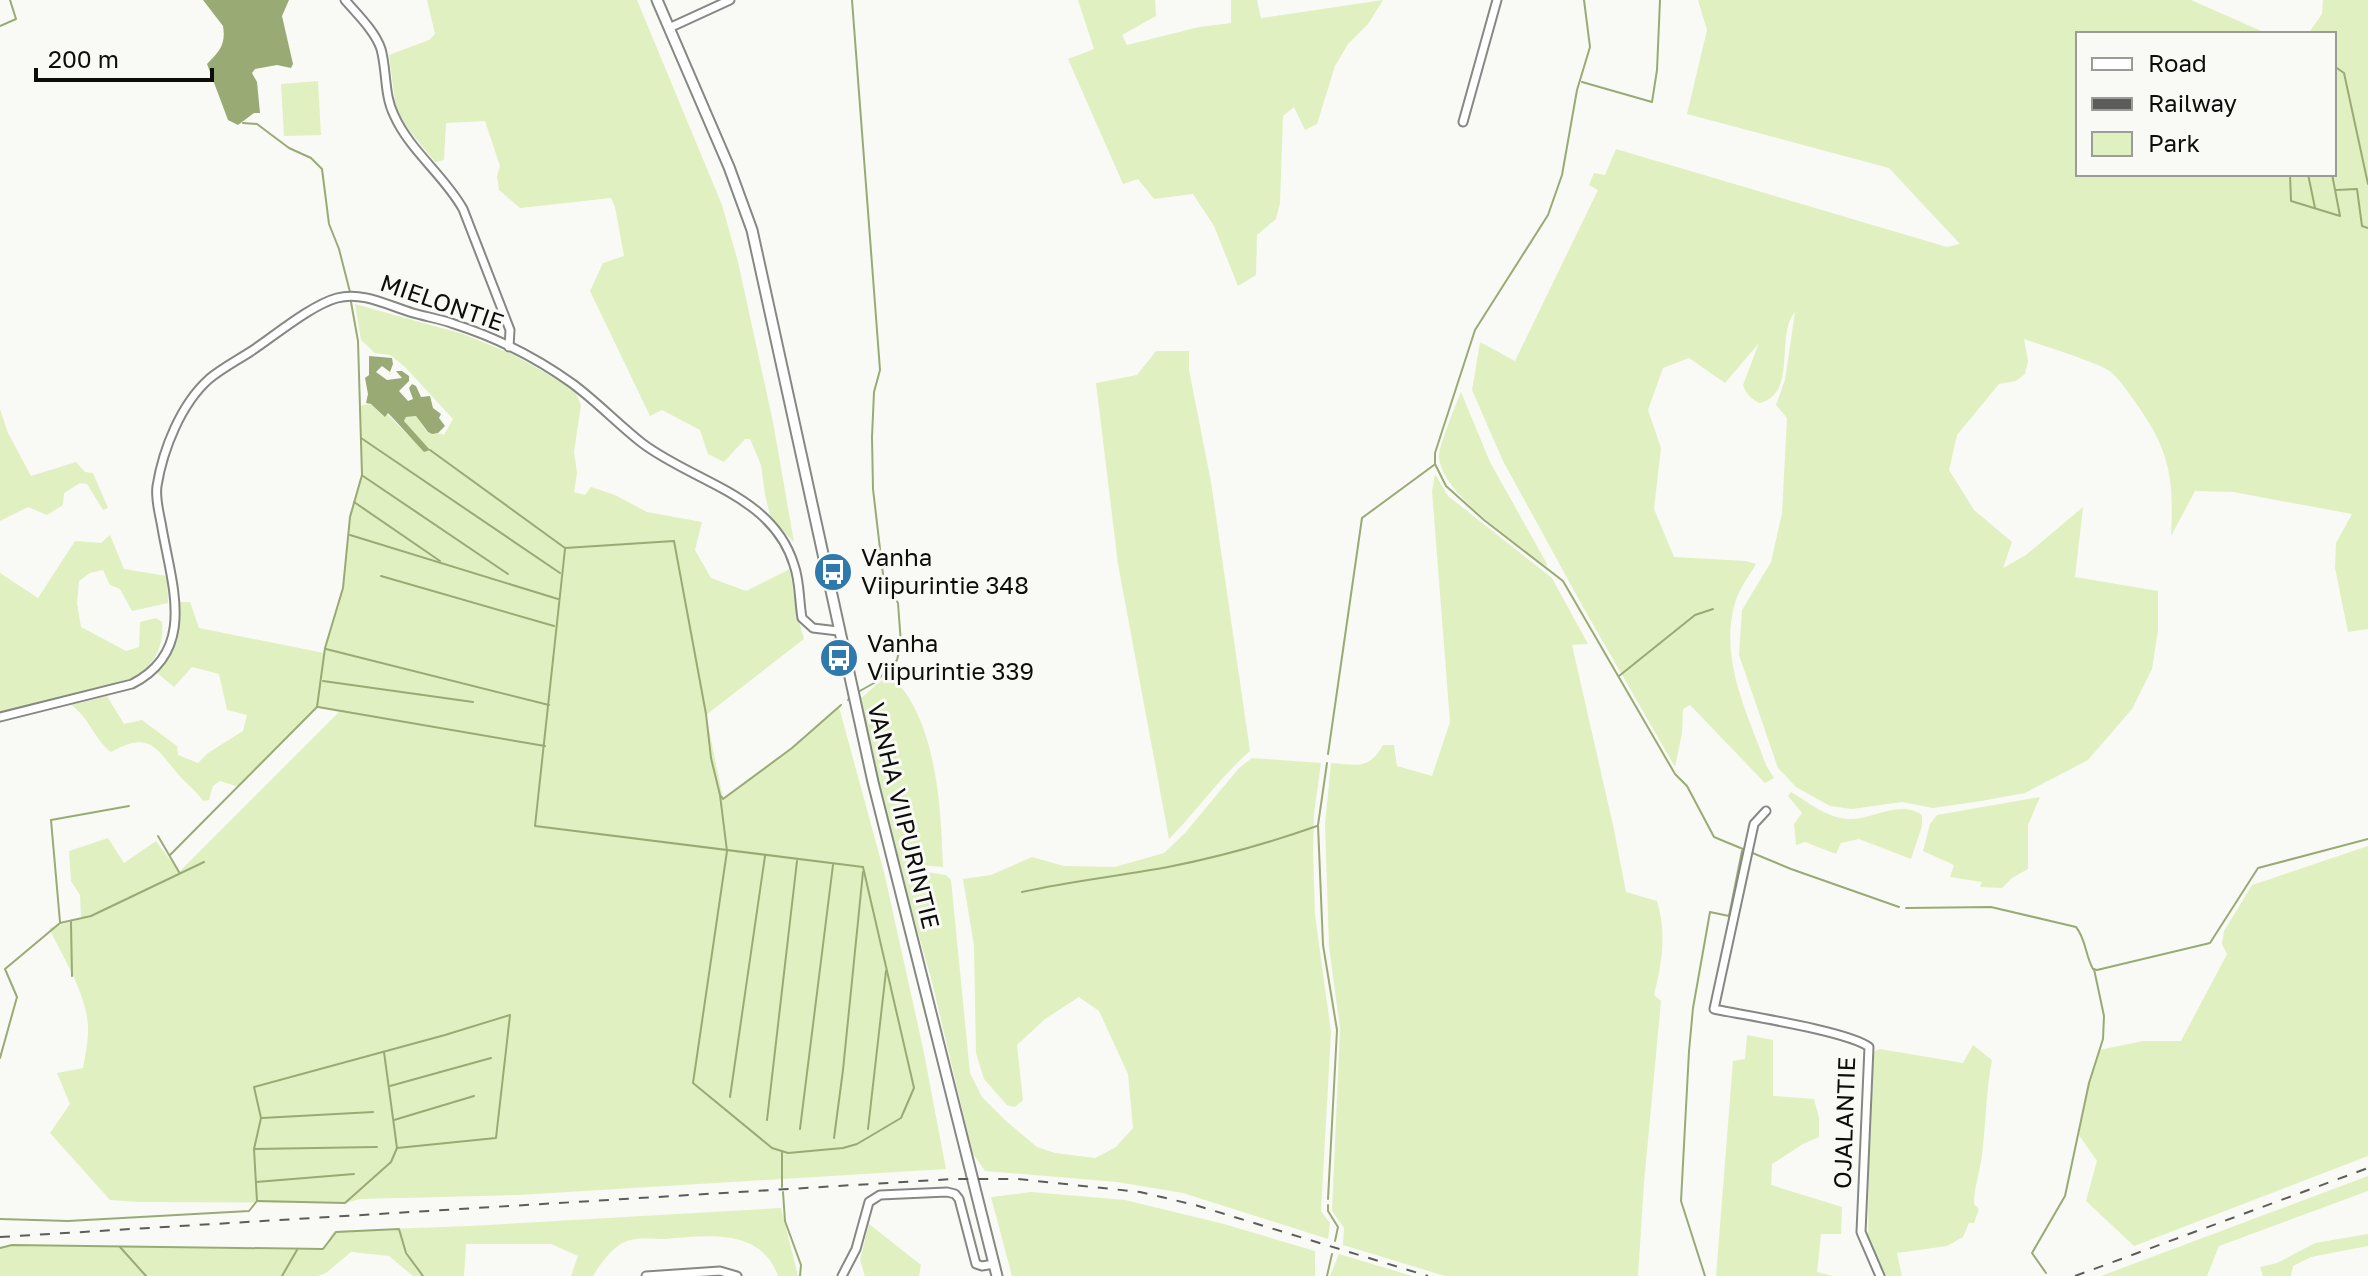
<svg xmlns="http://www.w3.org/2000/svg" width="2368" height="1276" viewBox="0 0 2368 1276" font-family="'Golos Text',sans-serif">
  <rect width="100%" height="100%" fill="#f9faf6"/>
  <g fill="#e0f0c0">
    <path d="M427 0H637L722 205 738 262 773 422 794 542 771 519 765 495 761 465 750 439H745L724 462 708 454 700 430 662 410 650 416 590 291 603 263 624 256 615 207 611 198 520 208 499 190 497 176 500 166 485 121 446 123 444 160 435 162 408 129 396 108 389 55 429 40 435 34Z"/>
    <path d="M1078 0H1155L1156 16 1122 35 1127 45 1199 27 1231 23V0H1257L1261 18 1383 0 1368 24 1348 44 1335 66 1317 124 1305 130 1294 107 1283 116 1280 203 1276 219 1257 235 1256 275 1238 286 1214 226 1193 194 1154 199 1138 179 1123 184 1068 59 1094 49Z"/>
    <path d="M1698 0H2191L2268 34H2078V174H2334V34H2308L2322 14 2323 0H2368V629L2348 632 2335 568 2336 543 2352 514 2233 492 2195 491 2171 536C2174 478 2170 450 2135 402 2128 392 2120 380 2111 372 2100 363 2041 345 2024 339L2028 361 2025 374 2016 381 1999 384 1957 435 1949 470 1974 510 2012 542 2003 568 2026 555 2083 507 2075 577 2158 591V630L2152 669 2132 709 2088 760 2025 793 1981 801 1933 808 1902 802 1852 809 1830 806 1796 787 1778 768 1739 655 1742 610 1771 562 1782 513 1787 418 1776 405 1785 380 1795 312C1775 335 1798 393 1760 403 1751 399 1746 394 1743 385L1759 343 1725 383 1689 358 1663 368 1648 410 1661 448 1654 509 1674 557 1746 561 1756 564C1749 576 1739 589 1735 603 1719 659 1747 712 1766 765L1774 778 1765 783 1690 705 1683 709 1682 733 1675 767 1583 607 1503 461 1472 390 1480 342 1515 361 1598 190 1589 185 1594 173 1605 175 1616 149 1947 247 1960 244 1889 168 1687 114 1707 30Z"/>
    <path d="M318 81 321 135 284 136 281 84Z"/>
    <path d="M355 304 463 334 512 354 574 389 581 405 574 452 577 473 574 492 585 495 591 487 615 495 647 512 702 522 695 550 711 578 746 591 790 569 796 611 804 639 706 715 723 798 792 748 839 707 884 872 923 1048 946 1169 519 1195 360 1199 345 1203 139 1202 110 1200 50 1133 70 1104 57 1073 83 1068C86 1052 90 1033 87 1017 82 986 62 956 49 928L81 919 80 895 71 881 69 851 108 838 124 863 156 841 179 872 339 712 317 707 239 787 220 781 213 786 209 800 203 801C196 790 185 783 177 773 154 745 148 732 111 752 94 739 89 717 71 705L107 696 124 724 142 720 177 746 178 755 198 763 208 753 243 731 247 715 227 710 219 674 192 667 174 687 157 673C174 650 180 631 180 602H190L199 628 324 653 343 588 350 517 362 475 361 406C380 398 395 424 408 435 414 441 422 445 429 450L404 421 406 417 416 416C420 420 424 430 429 433 434 435 439 432 444 435L453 419 405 367 390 355 375 353 361 340Z"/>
    <path d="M1156 351H1189V370L1211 482 1250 751C1220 777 1197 811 1169 839L1118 564 1096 383 1137 375Z"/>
    <path d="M1461 392 1490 462 1547 564 1546 566C1518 543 1440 494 1439 456 1439 445 1456 405 1461 392Z"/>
    <path d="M0 409 8 433 31 476 76 462 85 472 93 473 108 508 103 510 87 484 80 483 64 493 63 505 47 515 28 507 0 521Z"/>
    <path d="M1435 474 1448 496 1552 578 1588 644 1572 645 1613 825 1626 892 1657 901C1667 933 1662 963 1654 995L1661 1001 1644 1183 1638 1276H1445L1343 1245 1344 1228 1332 1211 1340 1028 1329 947 1325 824 1331 763C1357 765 1369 770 1383 745H1394L1397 766 1432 776 1450 722 1432 491Z"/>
    <path d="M110 535 124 569 167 576 168 603 132 611 120 589 110 585 103 570 90 573 79 581 77 603 81 627 126 651 139 647 140 622 156 618 162 622C164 637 159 655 148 667 129 689 31 705 0 712V573L38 598 75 541 101 543Z"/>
    <path d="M889 674C896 682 904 689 909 698 938 746 941 812 943 867L918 865 920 871 946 875 951 880 970 1073 982 1097 1006 1121 1037 1147 1055 1153 1095 1158 1116 1147 1133 1128 1128 1074 1099 1011 1079 997 1045 1019 1017 1045 1023 1100 1015 1107 1007 1105 984 1079 976 1053 974 946 963 879 991 875 1032 857 1064 866 1115 867 1164 853 1185 833 1239 768 1252 758 1321 763 1314 814 1313 849 1315 915 1331 1032 1321 1211 1330 1223 1328 1239 1183 1193 1117 1182 985 1171 973 1154 931 978 889 831 861 698Z"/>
    <path d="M1791 792C1808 802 1827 818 1848 819 1873 820 1899 799 1922 815V826L1911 859 1859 839 1841 843 1836 854 1805 842 1796 845 1794 824 1802 813 1788 796Z"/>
    <path d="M2040 797 2028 825V869L2012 878 2002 888 1980 887 1982 882 1950 877 1954 865 1923 851 1930 824 1937 815Z"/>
    <path d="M2368 846V1156L2134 1246 2086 1201 2097 1161 2079 1135 2089 1083 2099 1050 2143 1041H2181L2227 954 2222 944 2224 931 2252 885Z"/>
    <path d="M1747 1035 1773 1040V1096L1814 1099 1819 1118V1137L1803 1144 1772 1164 1771 1185 1842 1207 1841 1234H1821L1817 1272 1833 1276H1716L1733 1061 1745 1059Z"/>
    <path d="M1973 1045 1992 1060C1986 1091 1986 1123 1982 1155 1980 1172 1974 1187 1974 1204L1979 1209 1974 1223H1969L1963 1237 1947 1246 1897 1253 1902 1276H1886L1868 1240 1869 1120 1873 1052 1880 1049 1963 1063Z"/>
    <path d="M2368 1176V1191L2219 1246 2207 1276H2101Z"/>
    <path d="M1031 1192 1125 1200 1224 1224 1315 1251V1276H1012L991 1197Z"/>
    <path d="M781 1208 798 1276H778C761 1227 705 1236 665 1239 654 1239 638 1237 627 1241 613 1246 601 1263 593 1276H571L578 1256 551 1244H466L464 1276H413L389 1256 351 1252 326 1273 318 1276H0V1248L12 1245 322 1250 334 1231 469 1226Z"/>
    <path d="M869 1224 921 1265 919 1276H865L860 1260Z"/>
    <path d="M2368 1234V1246L2311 1257 2293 1266 2291 1276H2263L2260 1267 2277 1263 2315 1243Z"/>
    <path d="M1339 1254 1412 1276H1330Z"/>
  </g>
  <g fill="#99aa75">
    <path d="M203 0H289L282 16 293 64 291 68 277 65 255 69 252 73 257 82 260 113H254L238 125 228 120 207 64C220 51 226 44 223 26Z"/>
    <path d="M369 356 392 358 393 364 390 372 382 366 376 372 387 380 402 378 396 371H402L409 376V381L399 391 408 401 413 399 409 388 412 384 416 386 421 397 430 396 433 408 441 414 439 418 445 426 438 433 432 434 428 432 416 416 406 417 404 421 430 450 424 452 391 416 388 413 385 417 371 404 366 403 368 394 365 378 369 375Z"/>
  </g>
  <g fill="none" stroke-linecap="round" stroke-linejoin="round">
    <g stroke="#99aa75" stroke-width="2">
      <path d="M852 0 880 370 874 392 872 437 873 489 884 583 898 603 901 644 897 660 874 683 858 692"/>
      <path d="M1584 0 1590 47 1577 90 1562 175 1548 215 1475 330 1435 453V464L1446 486 1484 520 1563 581 1675 774 1687 786 1714 837 1791 869 1899 907"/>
      <path d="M0 26 16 19 10 0"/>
      <path d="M2334 66 2344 73 2368 184"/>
      <path d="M1582 82 1652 102 1657 70 1660 0"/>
      <path d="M243 123 257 124 289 148 311 158 322 169 329 224 339 249 350 292"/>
      <path d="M2290 174 2291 201 2340 216 2332 174"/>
      <path d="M2308 174 2315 208"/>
      <path d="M2336 190 2357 189 2362 226 2368 228"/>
      <path d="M361 438 560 573"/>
      <path d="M430 450 565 548 674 541 706 714 711 758 720 795 727 851 693 1083 772 1148 788 1153 843 1148 857 1144 901 1118 914 1088 863 867"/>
      <path d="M363 476 508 574"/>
      <path d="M354 502 440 561"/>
      <path d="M350 535 558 599"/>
      <path d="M565 549 535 826 863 867"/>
      <path d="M381 576 554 626"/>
      <path d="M326 649 549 705"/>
      <path d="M1619 676 1695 615 1713 609"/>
      <path d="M323 681 473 702"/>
      <path d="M848 700 849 699"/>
      <path d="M318 707 545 746"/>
      <path d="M1328 754 1362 518 1434 465"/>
      <path d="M1327 763 1318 825 1323 945 1337 1030 1328 1199"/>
      <path d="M721 796 723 799 792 748 841 705"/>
      <path d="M158 836 179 872"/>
      <path d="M170 855 317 707 325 648 343 588 350 517 362 475 358 341 351 302"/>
      <path d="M1022 892C1071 881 1120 876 1168 867 1219 857 1269 843 1317 826"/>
      <path d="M1906 908 1991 907 2076 927C2086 939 2085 955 2093 969L2097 970 2210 943 2258 868 2368 839"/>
      <path d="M60 922 51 820 129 806"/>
      <path d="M71 922 72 976"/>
      <path d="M0 1058 17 997 5 969 60 923 91 916 204 862"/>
      <path d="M390 1086 491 1058"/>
      <path d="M730 1097 765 856"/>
      <path d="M262 1118 373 1112"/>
      <path d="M394 1120 474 1096"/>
      <path d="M767 1120 797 861"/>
      <path d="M800 1129 833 865"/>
      <path d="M868 1129 886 971"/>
      <path d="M834 1138 843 1070 863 872"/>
      <path d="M254 1149 377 1147"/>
      <path d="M782 1153V1187"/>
      <path d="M256 1182 354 1174"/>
      <path d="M783 1192 785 1221 801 1265 800 1276"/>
      <path d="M258 1201 345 1203 391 1162 397 1148 384 1052"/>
      <path d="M1328 1205V1211L1338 1227 1335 1241"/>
      <path d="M0 1219 68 1221 249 1211 257 1201 254 1149 261 1118 254 1087 445 1035 510 1015 496 1138 397 1148"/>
      <path d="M120 1247 146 1276"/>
      <path d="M0 1248 12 1245 323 1249 336 1232 399 1229 406 1253 423 1276"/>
      <path d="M2046 1273 2032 1253 2065 1196 2089 1083 2103 1039 2104 1016 2094 969"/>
      <path d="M282 1276 297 1250"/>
      <path d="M1327 1276 1332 1254"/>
      <path d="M1705 1276 1681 1201 1689 1051 1693 1008 1710 912 1729 916 1742 851"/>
    </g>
    <defs>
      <g id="street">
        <path d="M345 0C357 14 375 31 381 49 387 71 384 95 394 115 410 151 444 175 463 209L510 330 509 347"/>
        <path d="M669 28 730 0"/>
        <path d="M1463 122 1497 0"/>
        <path d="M0 717 132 684C197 651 172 586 162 528 160 515 155 500 157 486 163 449 181 404 209 379 221 369 236 361 250 352 273 337 311 305 337 298 363 291 389 306 413 313 427 317 441 319 454 324 495 337 538 359 573 384 597 402 618 424 642 443 693 482 773 495 794 565 800 581 799 601 802 618L813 628 838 631"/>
        <path d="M1766 811 1754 824 1714 1009C1747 1016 1847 1031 1869 1047L1861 1232 1880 1276"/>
        <path d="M646 1276 720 1271 737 1276"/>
        <path d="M842 1276 856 1249 869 1202 880 1195 947 1192 955 1194 959 1199 976 1264 982 1266 994 1264"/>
      </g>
      <path id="secondary" d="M657 0 729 167 752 230 873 782 997 1276"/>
    </defs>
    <use href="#street" stroke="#868883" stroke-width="11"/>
    <use href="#secondary" stroke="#868883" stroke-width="13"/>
    <use href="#street" stroke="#fff" stroke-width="7"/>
    <use href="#secondary" stroke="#fff" stroke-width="9"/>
    <g stroke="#5c5d5b" stroke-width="2" stroke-dasharray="10 10" stroke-linecap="butt">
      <path d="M0 1237 953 1179H1018L1140 1192 1195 1205 1428 1276"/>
      <path d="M2075 1276 2368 1168"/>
    </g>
  </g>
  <defs>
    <symbol id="bus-disc" viewBox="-11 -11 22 22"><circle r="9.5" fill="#3079ad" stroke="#f9faf6"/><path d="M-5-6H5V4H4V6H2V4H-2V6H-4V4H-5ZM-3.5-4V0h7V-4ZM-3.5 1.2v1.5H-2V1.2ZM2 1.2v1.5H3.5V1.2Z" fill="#fff"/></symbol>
  </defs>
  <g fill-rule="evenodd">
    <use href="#bus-disc" x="811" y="550" width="44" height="44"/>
    <use href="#bus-disc" x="817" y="636" width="44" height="44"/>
  </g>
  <g text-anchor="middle" stroke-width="6" stroke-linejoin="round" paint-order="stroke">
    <g font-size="24" fill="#0d0d0c" stroke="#f9faf6">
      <text transform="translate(442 303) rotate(19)" y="8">MIELONTIE</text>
      <text transform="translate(903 816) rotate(76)" y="8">VANHA VIIPURINTIE</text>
      <text transform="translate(1845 1123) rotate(-88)" y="8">OJALANTIE</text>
    </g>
    <g font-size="24" fill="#0d0d0c" stroke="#f9faf6" text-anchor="start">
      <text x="861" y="566">Vanha<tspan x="861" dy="28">Viipurintie 348</tspan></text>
      <text x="867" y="652">Vanha<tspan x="867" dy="28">Viipurintie 339</tspan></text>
    </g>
  </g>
  <rect x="2076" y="32" width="260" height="144" fill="#f9faf6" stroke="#9b9b98" stroke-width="2"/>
  <rect x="2092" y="58" width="40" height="12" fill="#ffffff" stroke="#9b9b98" stroke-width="2"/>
  <text x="2148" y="72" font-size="24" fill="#0d0d0c">Road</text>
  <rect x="2092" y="98" width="40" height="12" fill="#5c5d5b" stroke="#9b9b98" stroke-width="2"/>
  <text x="2148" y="112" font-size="24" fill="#0d0d0c">Railway</text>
  <rect x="2092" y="132" width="40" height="24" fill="#e0f0c0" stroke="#9b9b98" stroke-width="2"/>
  <text x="2148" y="152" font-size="24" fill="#0d0d0c">Park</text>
  <path d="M36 68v12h176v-12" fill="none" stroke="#0d0d0c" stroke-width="4"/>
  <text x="48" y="68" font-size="24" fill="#0d0d0c" stroke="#f9faf6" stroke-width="6" paint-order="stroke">200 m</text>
</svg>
